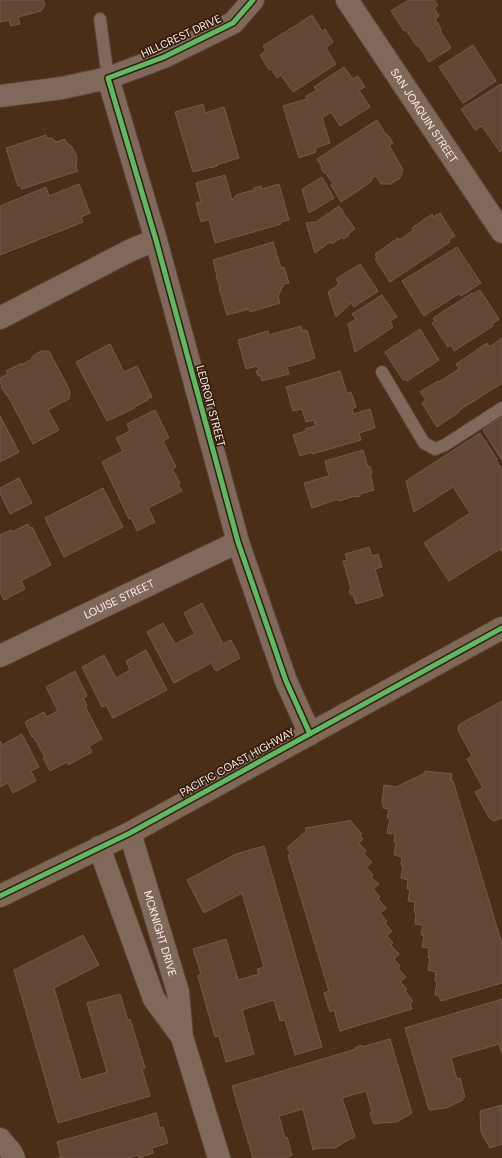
<svg xmlns="http://www.w3.org/2000/svg" width="502" height="1158" viewBox="0 0 502 1158" font-family="'DM Sans',sans-serif">
  <rect width="100%" height="100%" fill="#4b2e18"/>
  <g fill="#614734" stroke="#745c4b">
    <path d="M0 0H43L45 5 41 11 18 17 20 24 11 26 9 20 0 22Z"/>
    <path d="M409 0H434L438 5 434 8 439 16 435 19 441 29 440 30 451 48 429 62 418 45H416L406 30 404 31 391 11Z"/>
    <path d="M312 15 322 31 325 29 333 42 326 48 336 64 293 92 281 75 277 78 271 69 269 70 260 55 266 51 263 46Z"/>
    <path d="M473 45 496 81 463 103 439 67Z"/>
    <path d="M344 67 353 79 358 76 365 87 359 90 370 107 340 126 331 112 322 118 330 143 315 148 316 152 299 158 283 106 307 99 306 96 317 90 314 87Z"/>
    <path d="M501 84 502 85V150L500 152 482 126 475 130 461 109Z"/>
    <path d="M203 104 205 113 224 107 239 158 216 165 217 166 211 168V167L193 172 175 112Z"/>
    <path d="M377 120 386 135 387 134 393 143 389 145 403 170 400 178 391 184H381L376 176 371 179 372 181 359 190 341 202 331 185 333 184 325 172 324 173 321 168 322 167 317 159Z"/>
    <path d="M46 135V138H52L56 142 65 139 66 142 72 147 77 157 76 168 78 171 22 189 20 185 18 186 6 148Z"/>
    <path d="M225 175 232 200 236 195 253 190V192L255 191 254 188 261 186 262 189 279 184 289 220 281 222V224L215 243 209 219 201 222 196 203 201 202 196 183Z"/>
    <path d="M322 177 334 198 309 213 302 189Z"/>
    <path d="M79 184 90 213 81 217 83 222 0 255V206L46 187 49 196Z"/>
    <path d="M339 206 355 229 348 234 349 235 344 239 342 237 332 244 330 242 315 253 306 223 316 222Z"/>
    <path d="M440 213 455 236 448 240 450 242 390 282 375 259 377 258 375 254 398 238 399 240 414 230 412 228 432 214 433 217Z"/>
    <path d="M273 242 281 268 284 267 289 283 284 284 278 296 280 303 250 312 249 309 227 315 219 288 220 287 216 276H217L213 260Z"/>
    <path d="M457 247 481 283 461 296 460 293 424 316 402 281Z"/>
    <path d="M360 264 378 291 354 307 351 303 336 317 328 292 339 284 336 279Z"/>
    <path d="M480 290 499 319 492 324 493 326 454 351 451 345 448 347 432 323 435 321 433 318 472 293 473 294Z"/>
    <path d="M382 295 397 317 390 321 393 327 355 352 348 324 356 319 352 314Z"/>
    <path d="M301 326 302 331 307 330 315 358 310 359 311 360 287 367 289 374 262 381 260 375 258 376 256 371 259 370 257 366 246 369 238 340 268 331 269 335Z"/>
    <path d="M420 329 439 360 407 381 405 379 403 380 385 352Z"/>
    <path d="M502 338V383L458 411 459 412 437 427 422 403 426 400 420 392 438 381 439 382 459 369 456 364 487 343 489 347Z"/>
    <path d="M110 344 124 372 137 366 152 397 147 399 148 400 134 407 135 408 107 421 76 362Z"/>
    <path d="M41 351H49L70 391 69 399 48 410 59 430 33 444 8 396H7L1 387 2 386 0 382V378L8 374 6 371 22 363V365L30 360 34 355Z"/>
    <path d="M340 371 347 393 351 392 356 407 352 409 353 414 370 409 375 428 359 433 361 440 312 454V452L300 456 293 435 306 431 305 429 316 426 314 420 306 422 302 409 293 411 286 387Z"/>
    <path d="M155 410 169 438 163 441 176 467 172 469 180 483 178 484 182 491 148 508 155 522 137 531 131 518 129 519 102 462 123 451 116 438 130 431 127 424Z"/>
    <path d="M0 416 19 452 0 462Z"/>
    <path d="M502 417V460L483 430Z"/>
    <path d="M480 433 497 459 496 460 502 470V552L500 549 449 581 424 543 470 513 453 487 414 512 406 481Z"/>
    <path d="M363 450 368 467 370 466 372 473H370L374 490 360 494V496L355 497V496L339 501 338 499 312 508 304 483 329 476 325 461Z"/>
    <path d="M19 478 32 503 10 514 0 493V488Z"/>
    <path d="M103 488 123 527 64 557 45 518Z"/>
    <path d="M28 524 30 528 32 527 51 565 21 581 25 589 4 600 0 592V535L11 530 12 532Z"/>
    <path d="M369 547 372 556 378 554 382 567 375 569 383 596 356 604 353 594 351 595 349 590 351 589 343 561 347 560 345 554Z"/>
    <path d="M202 603 223 644 231 640 240 658 216 671 211 663 174 683 147 632 163 623 175 644 195 634 184 613Z"/>
    <path d="M146 650 167 690 113 718 106 705 102 707 82 667 104 655 116 678 130 670 126 661Z"/>
    <path d="M75 671 87 696 83 698 87 706H85L102 739 89 746 92 752 68 765 67 762 50 771 43 758 45 757 33 736 32 737 25 722 44 712 46 717 58 711 46 687Z"/>
    <path d="M502 701V818L494 821 490 819 475 792 483 788 467 759 472 756 459 732 458 728 459 725 462 723Z"/>
    <path d="M22 734 39 767 31 771 36 781 13 793 8 783 0 787V741L2 745Z"/>
    <path d="M425 771 452 774 451 781H453L501 941H502V983L441 1001 439 996 435 995 437 982 435 981 436 972 428 970 430 958H428L429 948 422 947 424 935H421L423 925 415 924 416 913 414 912 415 902 408 901 410 889H407L408 880 401 878 403 865H401L402 857 394 855 396 842H394L395 834 387 833 390 818H387L389 809 383 808V804L382 803 384 785 396 787 423 774 425 775Z"/>
    <path d="M350 820 362 834 360 836 363 839 359 843 366 851 364 854 372 862 366 867 373 875 371 877 379 884 373 889 380 897 378 899 386 908 380 913 387 921 385 923 392 931 387 936 393 943 391 945 399 954 394 959 400 966 398 968 406 977 400 982 407 989 405 991 413 1001 410 1004 412 1009 340 1031 334 1010 330 1012 324 993 329 991 288 855 291 853 287 848 306 831 305 828 348 821Z"/>
    <path d="M264 846 322 1047 295 1055 285 1020 280 1021 274 1000 242 1010 254 1054 226 1062 219 1036 215 1037 198 976 201 974 193 949 226 939 238 980 259 974 257 969 264 967 242 893 204 913 187 880 236 854Z"/>
    <path d="M83 935 99 965 54 988 81 1080 107 1072 87 1003 120 994 128 1020 130 1019 145 1068 142 1069 150 1096 58 1123 14 970Z"/>
    <path d="M502 999V1054L499 1044 451 1058 457 1079 460 1078 465 1097 462 1098 463 1100 446 1108 429 1110 405 1028Z"/>
    <path d="M390 1039 412 1113 397 1122 380 1123 374 1124 370 1113 372 1112 366 1091 342 1098 355 1137 350 1139 335 1148H318L313 1150 303 1109 279 1116 285 1138 287 1137 292 1155 285 1158H253L232 1086 356 1049 355 1048 362 1045V1047Z"/>
    <path d="M502 1105V1144L490 1148 481 1132 480 1111Z"/>
    <path d="M156 1113 160 1128 163 1127 168 1143 152 1148 153 1153 139 1158 138 1155 128 1158H58L61 1157 57 1142Z"/>
  </g>
  <g fill="none" stroke-linecap="round" stroke-linejoin="round">
    <defs>
      <g id="service">
        <path d="M100 19 108 78"/>
        <path d="M382 372 424 443 435 449 445 445 502 408"/>
      </g>
      <g id="minor">
        <path id="s1" d="M347 0 502 232"/>
        <path d="M0 318 131 250 156 240"/>
        <path id="s2" d="M0 656 238 542"/>
        <path id="s3" d="M130 833 178 992 182 1037 219 1158"/>
        <path d="M99 847 154 999 182 1037"/>
        <path d="M0 1139 11 1152 14 1158"/>
      </g>
      <g id="tertiary">
        <path d="M108 78 156 240 238 542 286 681 310 734"/>
        <path d="M0 96 62 88 108 78 164 57 233 23 253 0"/>
      </g>
      <path id="trunk" d="M0 896 130 833 502 628"/>
    </defs>
    <use href="#service" stroke="#594538" stroke-width="14"/>
    <use href="#minor" stroke="#594538" stroke-width="24"/>
    <use href="#tertiary" stroke="#594538" stroke-width="24"/>
    <use href="#trunk" stroke="#594538" stroke-width="24"/>
    <use href="#service" stroke="#80695b" stroke-width="12"/>
    <use href="#minor" stroke="#80695b" stroke-width="22"/>
    <use href="#tertiary" stroke="#80695b" stroke-width="22"/>
    <use href="#trunk" stroke="#806857" stroke-width="22"/>
    <defs>
      <g id="cycleway">
        <path d="M253 0 233 23 164 57 108 78 156 240 238 542 286 681 310 734"/>
        <path d="M0 896 130 833 502 628"/>
      </g>
    </defs>
    <use href="#cycleway" stroke="#351c0d" stroke-width="8"/>
    <use href="#cycleway" stroke="#5cba63" stroke-width="5"/>
  </g>
  <g text-anchor="middle" stroke-width="3.5" stroke-linejoin="round" paint-order="stroke">
    <g font-size="11" fill="#fef0e8" stroke="#351c0d">
      <text transform="translate(181 36) rotate(-25)" y="4">HILLCREST DRIVE</text>
      <text dy="4" stroke="none"><textPath href="#s1" startOffset="139">SAN JOAQUIN STREET</textPath></text>
      <text transform="translate(211 406) rotate(75)" y="4">LEDROIT STREET</text>
      <text dy="4" stroke="none"><textPath href="#s2" startOffset="132">LOUISE STREET</textPath></text>
      <text transform="translate(237 762) rotate(-29)" y="4">PACIFIC COAST HIGHWAY</text>
      <text dy="4" stroke="none"><textPath href="#s3" startOffset="105">MCKNIGHT DRIVE</textPath></text>
    </g>
  </g>
</svg>
